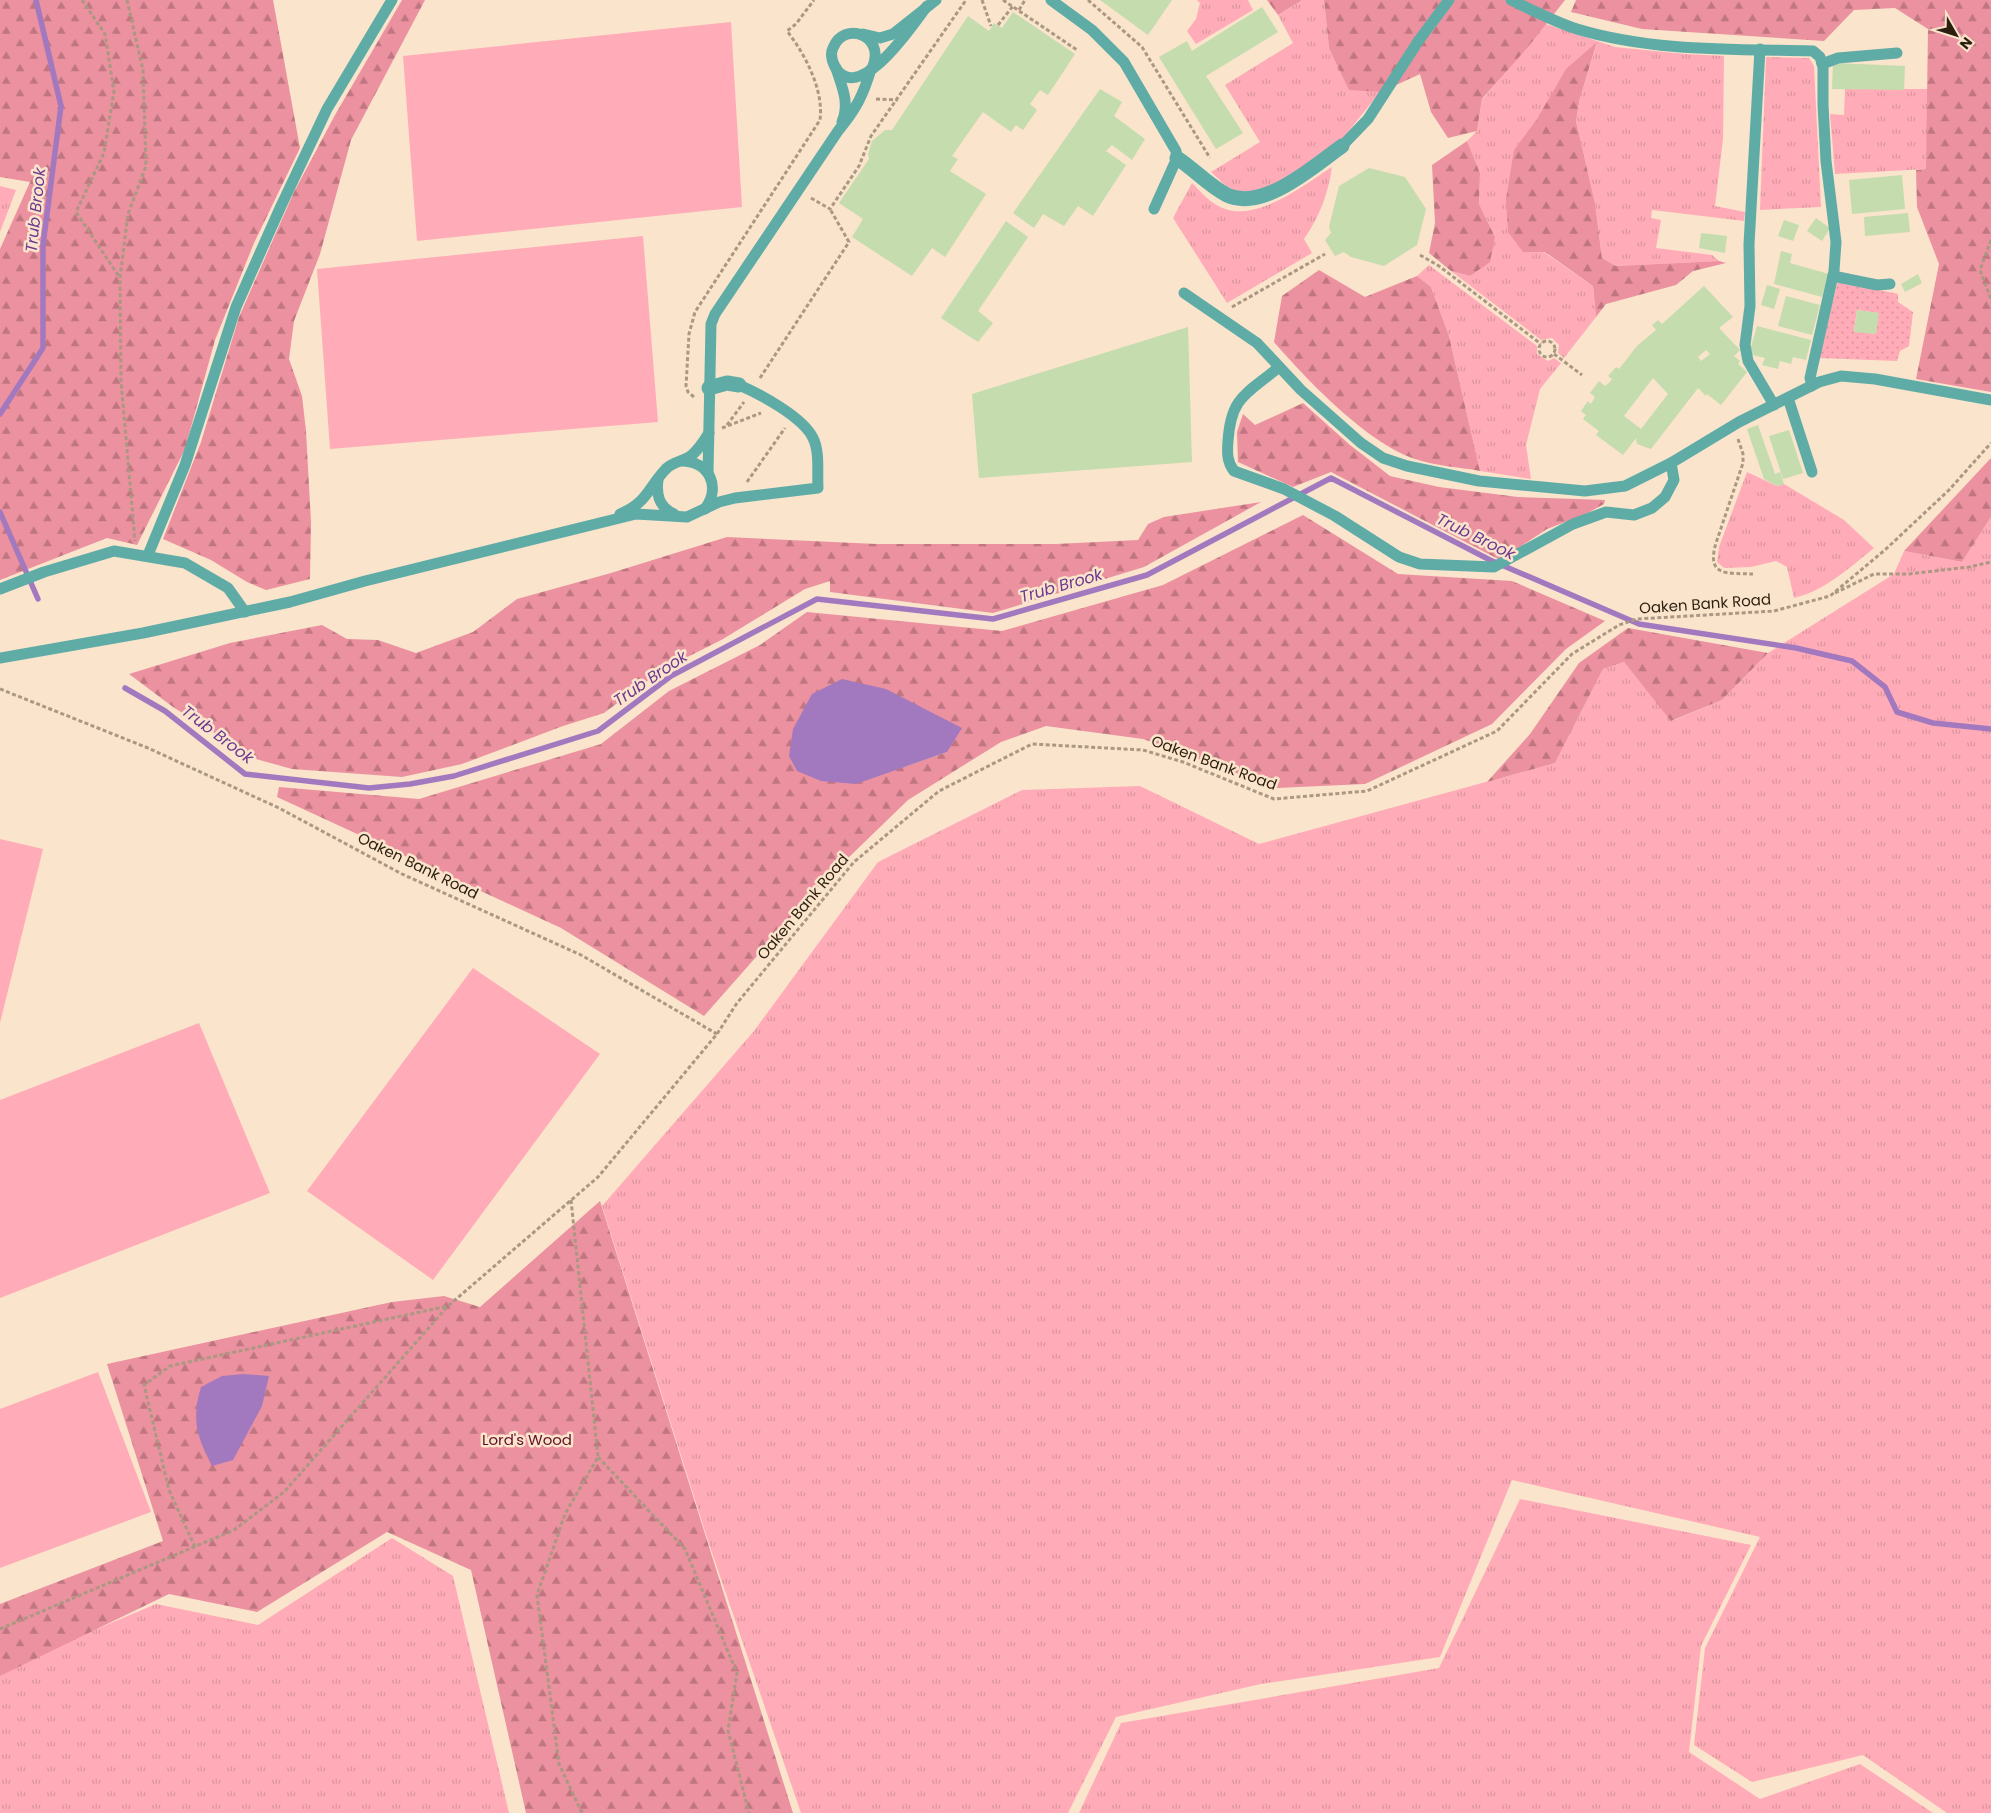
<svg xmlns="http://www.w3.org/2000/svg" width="1991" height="1813" viewBox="0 0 1991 1813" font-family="Poppins,sans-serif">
  <defs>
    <pattern id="grass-tufts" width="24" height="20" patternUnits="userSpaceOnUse" patternTransform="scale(1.25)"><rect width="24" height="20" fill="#ffacb8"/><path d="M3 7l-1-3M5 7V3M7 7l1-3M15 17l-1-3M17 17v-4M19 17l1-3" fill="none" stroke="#db949d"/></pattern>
    <pattern id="forest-firs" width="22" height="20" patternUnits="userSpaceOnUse" patternTransform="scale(1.25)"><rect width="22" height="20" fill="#ec919f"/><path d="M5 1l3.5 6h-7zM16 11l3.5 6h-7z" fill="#bf7680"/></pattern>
    <pattern id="garden-dots" width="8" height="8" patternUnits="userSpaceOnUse" patternTransform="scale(1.25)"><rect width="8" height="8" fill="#ffacb8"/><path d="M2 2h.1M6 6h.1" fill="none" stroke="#db949d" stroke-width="1.8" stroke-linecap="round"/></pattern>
  </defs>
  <rect width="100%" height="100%" fill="#fae4cc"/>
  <g fill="url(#grass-tufts)">
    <path d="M1197 0H1248L1253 10 1196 44 1187 31 1196 19 1200 3Z"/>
    <path d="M1302 0H1324L1329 48 1380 92 1340 142 1277 187 1241 194 1225 185 1211 172 1260 142 1225 85 1293 43 1278 15Z"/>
    <path d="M1546 24 1615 47 1685 54 1724 56 1723 139 1715 206 1745 212 1744 221 1652 210 1651 218 1661 220 1656 248 1712 255 1719 261 1616 266 1602 258 1595 203 1576 121 1580 98 1597 43 1514 150 1544 252 1593 286 1596 317 1564 358 1558 353 1559 345 1552 338 1541 340 1451 271 1470 276 1495 237 1479 204 1480 173 1467 141 1477 131 1482 100Z"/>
    <path d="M1766 57 1809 58 1814 66 1821 207 1760 210Z"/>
    <path d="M1845 89H1929L1926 169 1835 174 1830 114 1844 115Z"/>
    <path d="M1332 167C1328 194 1320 216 1304 239L1312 253 1227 303 1173 218 1192 183C1201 192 1212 205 1225 209 1259 221 1305 184 1332 167Z"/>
    <path d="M0 186 16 190 0 232Z"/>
    <path d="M1429 265 1537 346V354L1548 361 1554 358 1561 363 1540 389 1526 445 1531 479 1480 471 1449 336 1431 287 1417 276Z"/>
    <path d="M1747 472 1777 486 1784 484 1844 520 1874 548C1849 568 1826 590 1794 598L1787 567 1776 561 1751 567 1724 568 1717 562 1719 547Z"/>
    <path d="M1991 517V1813H1947L1863 1755 1752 1782 1694 1745 1705 1648 1760 1537 1512 1480 1440 1657 1261 1684 1116 1717 1068 1813H801L709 1544 602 1206 754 1031 878 862 1022 790 1140 786 1259 844 1555 763 1603 669 1624 662 1672 721 1722 700 1768 653 1894 574 1904 551 1962 562Z"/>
    <path d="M1520 1499 1751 1545 1701 1646 1689 1752 1760 1799 1860 1764 1933 1813H1079L1121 1723 1439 1668Z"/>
    <path d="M392 1538 453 1576 509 1813H0V1670L156 1604 258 1625Z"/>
  </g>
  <g fill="url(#forest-firs)" fill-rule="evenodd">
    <path d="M0 0H273L300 148 254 243 215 340 185 449 137 545 107 538 0 580V249L30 182 0 177Z"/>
    <path d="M402 0H425L351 140 320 254 294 321 289 359 302 396 306 431 311 522 310 579 266 590 247 582 211 560 163 539 201 442 239 317 294 192 335 115Z"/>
    <path d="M1267 0H1302L1278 15Z"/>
    <path d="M1324 0H1565L1528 47 1482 99 1477 131 1448 138 1431 112 1420 74 1381 92 1349 90 1329 48Z"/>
    <path d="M1576 0H1991V392L1916 379 1939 264 1917 207 1916 170 1926 169 1928 29 1895 8 1854 10 1824 41 1642 29 1571 12Z"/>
    <path d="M1597 42 1580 98 1576 121 1595 203 1602 258 1616 266 1719 261 1726 263 1693 271 1676 285 1606 304 1596 317 1593 286 1545 252H1523L1508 232 1506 199 1514 150 1537 119 1566 69Z"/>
    <path d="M1467 141 1480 173 1479 204 1495 237 1490 262 1470 276 1451 271 1429 253 1435 223 1432 165Z"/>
    <path d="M1319 270 1365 297 1417 276 1431 287 1449 336 1480 471C1459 467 1435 466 1415 459 1367 443 1307 380 1274 342L1282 296Z"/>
    <path d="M1303 403 1350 445 1390 476 1439 487 1518 497 1605 500 1604 504 1586 514 1547 529 1500 560 1331 472 1293 487 1238 462 1237 432 1243 414 1255 425Z"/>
    <path d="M1991 458V517L1962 562 1904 551Z"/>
    <path d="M1261 502 1144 567 993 613 830 592V581L805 589 723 639 662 670 604 713 563 726 462 764 402 777 292 769 256 759 173 707 129 674 230 643 322 625 347 639 378 640 416 653 473 632 517 599 611 573 727 537 877 544H1056L1138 540 1148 524 1164 517Z"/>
    <path d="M1303 515 1398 574 1512 581 1605 621 1566 649 1492 724 1365 784 1277 788 1143 739 1046 726 1001 742 908 800 815 890 704 1016 561 928 277 797 279 787 419 799 601 744 669 691 760 645 807 612 1002 631 1163 585ZM947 752 904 767 797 771Z"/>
    <path d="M1628 628 1768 653 1722 700 1671 721 1624 662 1603 669 1555 763 1487 782 1530 734 1579 663Z"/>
    <path d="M600 1201 793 1813H526L471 1570 387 1532 257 1612 169 1594 0 1676V1604L163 1541 107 1364 392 1302 444 1296 480 1307Z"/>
  </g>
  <g fill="#ffacb8">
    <path d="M731 22 742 207 417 241 403 56Z"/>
    <path d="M643 236 658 422 330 449 317 269Z"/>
    <path d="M0 839 43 849 0 1023Z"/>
    <path d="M473 968 600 1054 433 1280 307 1191Z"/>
    <path d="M199 1023 270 1193 0 1298V1100Z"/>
    <path d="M98 1372 151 1512 0 1568V1409Z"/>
  </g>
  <path fill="url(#garden-dots)" fill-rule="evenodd" d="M1838 281 1898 294V302L1913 312 1909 346 1900 351 1897 361 1818 358ZM1857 310 1878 313 1876 334 1854 331Z"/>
  <g fill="#a279bf">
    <path d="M842 679 886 689 962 728 947 752 856 784 821 781 797 771 789 756 793 729 812 694Z"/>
    <path d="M243 1374 269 1376 262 1406 233 1460 212 1466C197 1437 191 1420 201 1387L222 1376Z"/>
  </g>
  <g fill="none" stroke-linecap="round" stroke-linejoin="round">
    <g stroke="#a279bf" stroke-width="5.5">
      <path d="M0 414 43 348V245L61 106 36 0"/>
      <path d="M0 512 38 599"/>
      <path d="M125 688 165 711 245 774 369 788 410 784 454 776 598 731 671 676 817 599 993 619 1147 575 1331 478 1490 560 1639 624 1796 648 1852 661 1885 687 1897 712 1933 723 1991 729"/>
    </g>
  </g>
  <g fill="#c4dcae" fill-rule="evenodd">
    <path d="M1100 0H1172L1148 35Z"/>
    <path d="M1262 7 1278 32 1206 76 1243 133 1216 149 1159 57 1187 41 1192 51Z"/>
    <path d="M1013 12 1075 54 1048 95 1040 90 1030 104 1037 110 1023 130 1016 125 1011 132 983 112 952 156 958 159 950 171 986 194 945 257 932 248 912 276 852 237 863 219 839 203 869 159 868 154 872 141 885 130H892L968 16 989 31 994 23 1002 28Z"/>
    <path d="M1833 63 1905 66 1904 90 1832 89Z"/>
    <path d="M1100 89 1122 102 1114 116 1145 139 1132 160 1112 145 1106 151 1126 165 1093 216 1078 206 1064 226 1043 214 1034 228 1013 213Z"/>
    <path d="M1369 168 1405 177 1426 209 1417 245 1384 266 1351 257 1344 252 1335 256 1325 240 1331 233 1329 227 1339 186Z"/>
    <path d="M1902 175 1905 209 1852 214 1849 180Z"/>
    <path d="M1908 213 1910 232 1865 236 1864 217Z"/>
    <path d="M1816 218 1830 228 1822 241 1807 231Z"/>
    <path d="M1784 220 1799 225 1793 241 1778 236Z"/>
    <path d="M1006 221 1028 237 978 311 993 323 978 342 941 318Z"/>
    <path d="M1701 233 1727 236 1725 253 1699 248Z"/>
    <path d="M1781 251 1792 254 1790 263 1829 274 1822 297 1774 284Z"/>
    <path d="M1918 274 1922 283 1905 292 1901 284Z"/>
    <path d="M1767 285 1780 289 1774 309 1761 305Z"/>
    <path d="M1704 286 1733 317 1719 328 1740 350 1734 356 1740 361 1738 364 1747 372 1721 405 1707 394 1706 396 1698 388 1651 449 1637 444 1636 438 1623 455 1596 435 1599 431 1583 419 1586 415 1581 411 1588 401 1591 404 1595 397 1590 393 1599 381 1605 386 1609 383 1612 379 1608 376 1616 367 1619 369 1637 346 1656 330 1652 325 1658 320 1662 324ZM1706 350 1710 354 1701 361 1698 357ZM1653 378 1668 394 1641 429 1624 416Z"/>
    <path d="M1786 296 1820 305 1812 335 1778 326Z"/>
    <path d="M1857 310 1879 313 1876 334 1854 332Z"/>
    <path d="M1757 326 1811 340 1806 360 1793 357 1791 364 1780 361 1778 369 1762 365 1765 358 1749 354Z"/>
    <path d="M1188 327 1192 462 979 478 972 394Z"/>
    <path d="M1758 425 1775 474 1780 472 1784 484 1777 486 1764 479 1747 429Z"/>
    <path d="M1789 430 1803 473 1783 479 1769 436Z"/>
  </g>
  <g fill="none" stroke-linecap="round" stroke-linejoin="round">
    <g stroke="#ab9883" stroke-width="3" stroke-dasharray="4 2.5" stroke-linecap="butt">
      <path d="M82 0 105 34 114 91 104 153 76 212 120 278"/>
      <path d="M127 0 143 70 146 166 128 214 120 278 121 381 135 541"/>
      <path d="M982 0 991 26"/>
      <path d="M1003 0 1077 50"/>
      <path d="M1088 0 1142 47 1210 158"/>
      <path d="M1019 10 1025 0"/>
      <path d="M998 25 1013 6"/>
      <path d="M876 99 898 100"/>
      <path d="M811 198 830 209 859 166 871 136 966 0"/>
      <path d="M1991 240 1980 270 1991 299"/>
      <path d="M1420 255 1439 266 1541 344"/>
      <path d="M1232 307 1325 254"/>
      <circle cx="1547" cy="349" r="8"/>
      <path d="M1554 354 1582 375"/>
      <path d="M760 378 849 242 830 209"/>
      <path d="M694 397 688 392 686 386 689 334 695 312 820 120C824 90 805 54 787 31L796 24 814 0"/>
      <path d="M727 425 744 402"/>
      <path d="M722 428 761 413"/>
      <path d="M1738 439 1743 454V463L1716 543C1706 577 1727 573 1753 574"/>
      <path d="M747 482 785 428"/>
      <path d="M1835 593 1874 574H1909L1969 567 1991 562"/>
      <path d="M0 689 148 748 279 808 402 874 581 955 717 1034"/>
      <path d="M571 1200 598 1457 565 1514 537 1595 559 1764 581 1811 585 1813"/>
      <path d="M598 1457 685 1549 737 1673 728 1730 749 1813"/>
      <path d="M195 1547 169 1490 144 1385 170 1366 448 1306"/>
      <path d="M0 1629 234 1530 284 1492 448 1306 598 1177 717 1034 737 1003 854 862 939 791 1032 744 1143 750 1183 762 1274 799 1367 791 1497 731 1572 654 1619 625 1637 619 1774 611 1830 596 1886 549 1949 490 1991 443"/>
    </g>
    <g stroke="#5faca7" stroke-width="11">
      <path d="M1051 0 1092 30 1124 62 1176 151 1177 158 1154 209"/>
      <path d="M1511 0C1532 10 1555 22 1577 29 1653 52 1735 49 1813 51L1820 57 1823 67V105L1826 161 1836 242 1834 271 1810 378 1812 386"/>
      <path d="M863 34 880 38 893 34 936 0"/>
      <path d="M1760 49 1749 244 1750 306 1745 345 1748 361 1774 405"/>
      <path d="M1822 64 1838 58 1897 53"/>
      <path d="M873 66C885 35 844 20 833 48 830 54 832 61 835 67 859 107 914 23 927 6"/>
      <path d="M836 68C842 87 850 103 842 122"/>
      <path d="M1342 146 1368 119 1419 40 1449 0"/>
      <path d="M1833 276 1877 285 1890 284"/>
      <path d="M1184 293 1257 343 1301 390 1361 443 1383 458 1407 466 1479 481 1585 491 1625 486 1671 463 1739 422 1819 382 1841 376 1875 379 1991 400"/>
      <path d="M1279 367C1247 394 1231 396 1228 441 1227 453 1227 462 1234 471L1284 489 1335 516 1399 557 1420 564 1494 567 1573 524 1606 512 1634 515 1652 508 1665 497 1674 480 1671 463"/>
      <path d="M1788 398 1812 472"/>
      <path d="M682 461C710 462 721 487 705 509"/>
      <path d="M708 473 711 324 715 314 838 131C856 109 863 96 871 69"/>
      <path d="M658 480C656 495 659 507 674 514"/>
      <path d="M620 514C647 503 648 488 665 470 672 461 684 462 692 455 699 449 704 441 709 433"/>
      <path d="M148 555 185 465 236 307 281 206 327 109 392 0"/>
      <path d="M0 589 44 572 114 551 185 563 228 588 245 612"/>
      <path d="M0 658 143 633 290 602 365 581 636 514 687 517 719 502 735 498 818 488C817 472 820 452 813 438 803 417 760 394 739 385"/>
    </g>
    <g stroke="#5faca7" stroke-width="15">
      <path d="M1177 158C1194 169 1209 186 1227 195 1263 212 1314 166 1342 146"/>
      <path d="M709 388 727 383 739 385"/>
    </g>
  </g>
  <g text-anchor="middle" stroke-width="5" stroke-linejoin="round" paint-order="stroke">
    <g font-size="15" fill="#2c1f0f" stroke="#fae4cc">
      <text transform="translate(1705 604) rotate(-4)" y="5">Oaken Bank Road</text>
      <text transform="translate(1214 763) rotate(20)" y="5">Oaken Bank Road</text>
      <text transform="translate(418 866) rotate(26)" y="5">Oaken Bank Road</text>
      <text transform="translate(803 907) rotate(-50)" y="5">Oaken Bank Road</text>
    </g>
    <g font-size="15" fill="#611127" stroke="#fae4cc">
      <text x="527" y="1445">Lord's Wood</text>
    </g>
    <g font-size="16" font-style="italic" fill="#6d398e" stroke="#fae4cc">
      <text transform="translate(35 210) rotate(-84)" y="6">Trub Brook</text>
      <text transform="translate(1476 536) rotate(26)" y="6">Trub Brook</text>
      <text transform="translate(1061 585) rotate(-16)" y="6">Trub Brook</text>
      <text transform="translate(650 678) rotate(-34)" y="6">Trub Brook</text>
      <text transform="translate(218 734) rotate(37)" y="6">Trub Brook</text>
    </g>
  </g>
  <g transform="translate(1956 35) rotate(129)" stroke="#fae4cc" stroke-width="4" paint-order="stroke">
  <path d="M0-4L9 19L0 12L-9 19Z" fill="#2c1f0f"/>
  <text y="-8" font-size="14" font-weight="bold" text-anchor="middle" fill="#2c1f0f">N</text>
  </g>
</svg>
